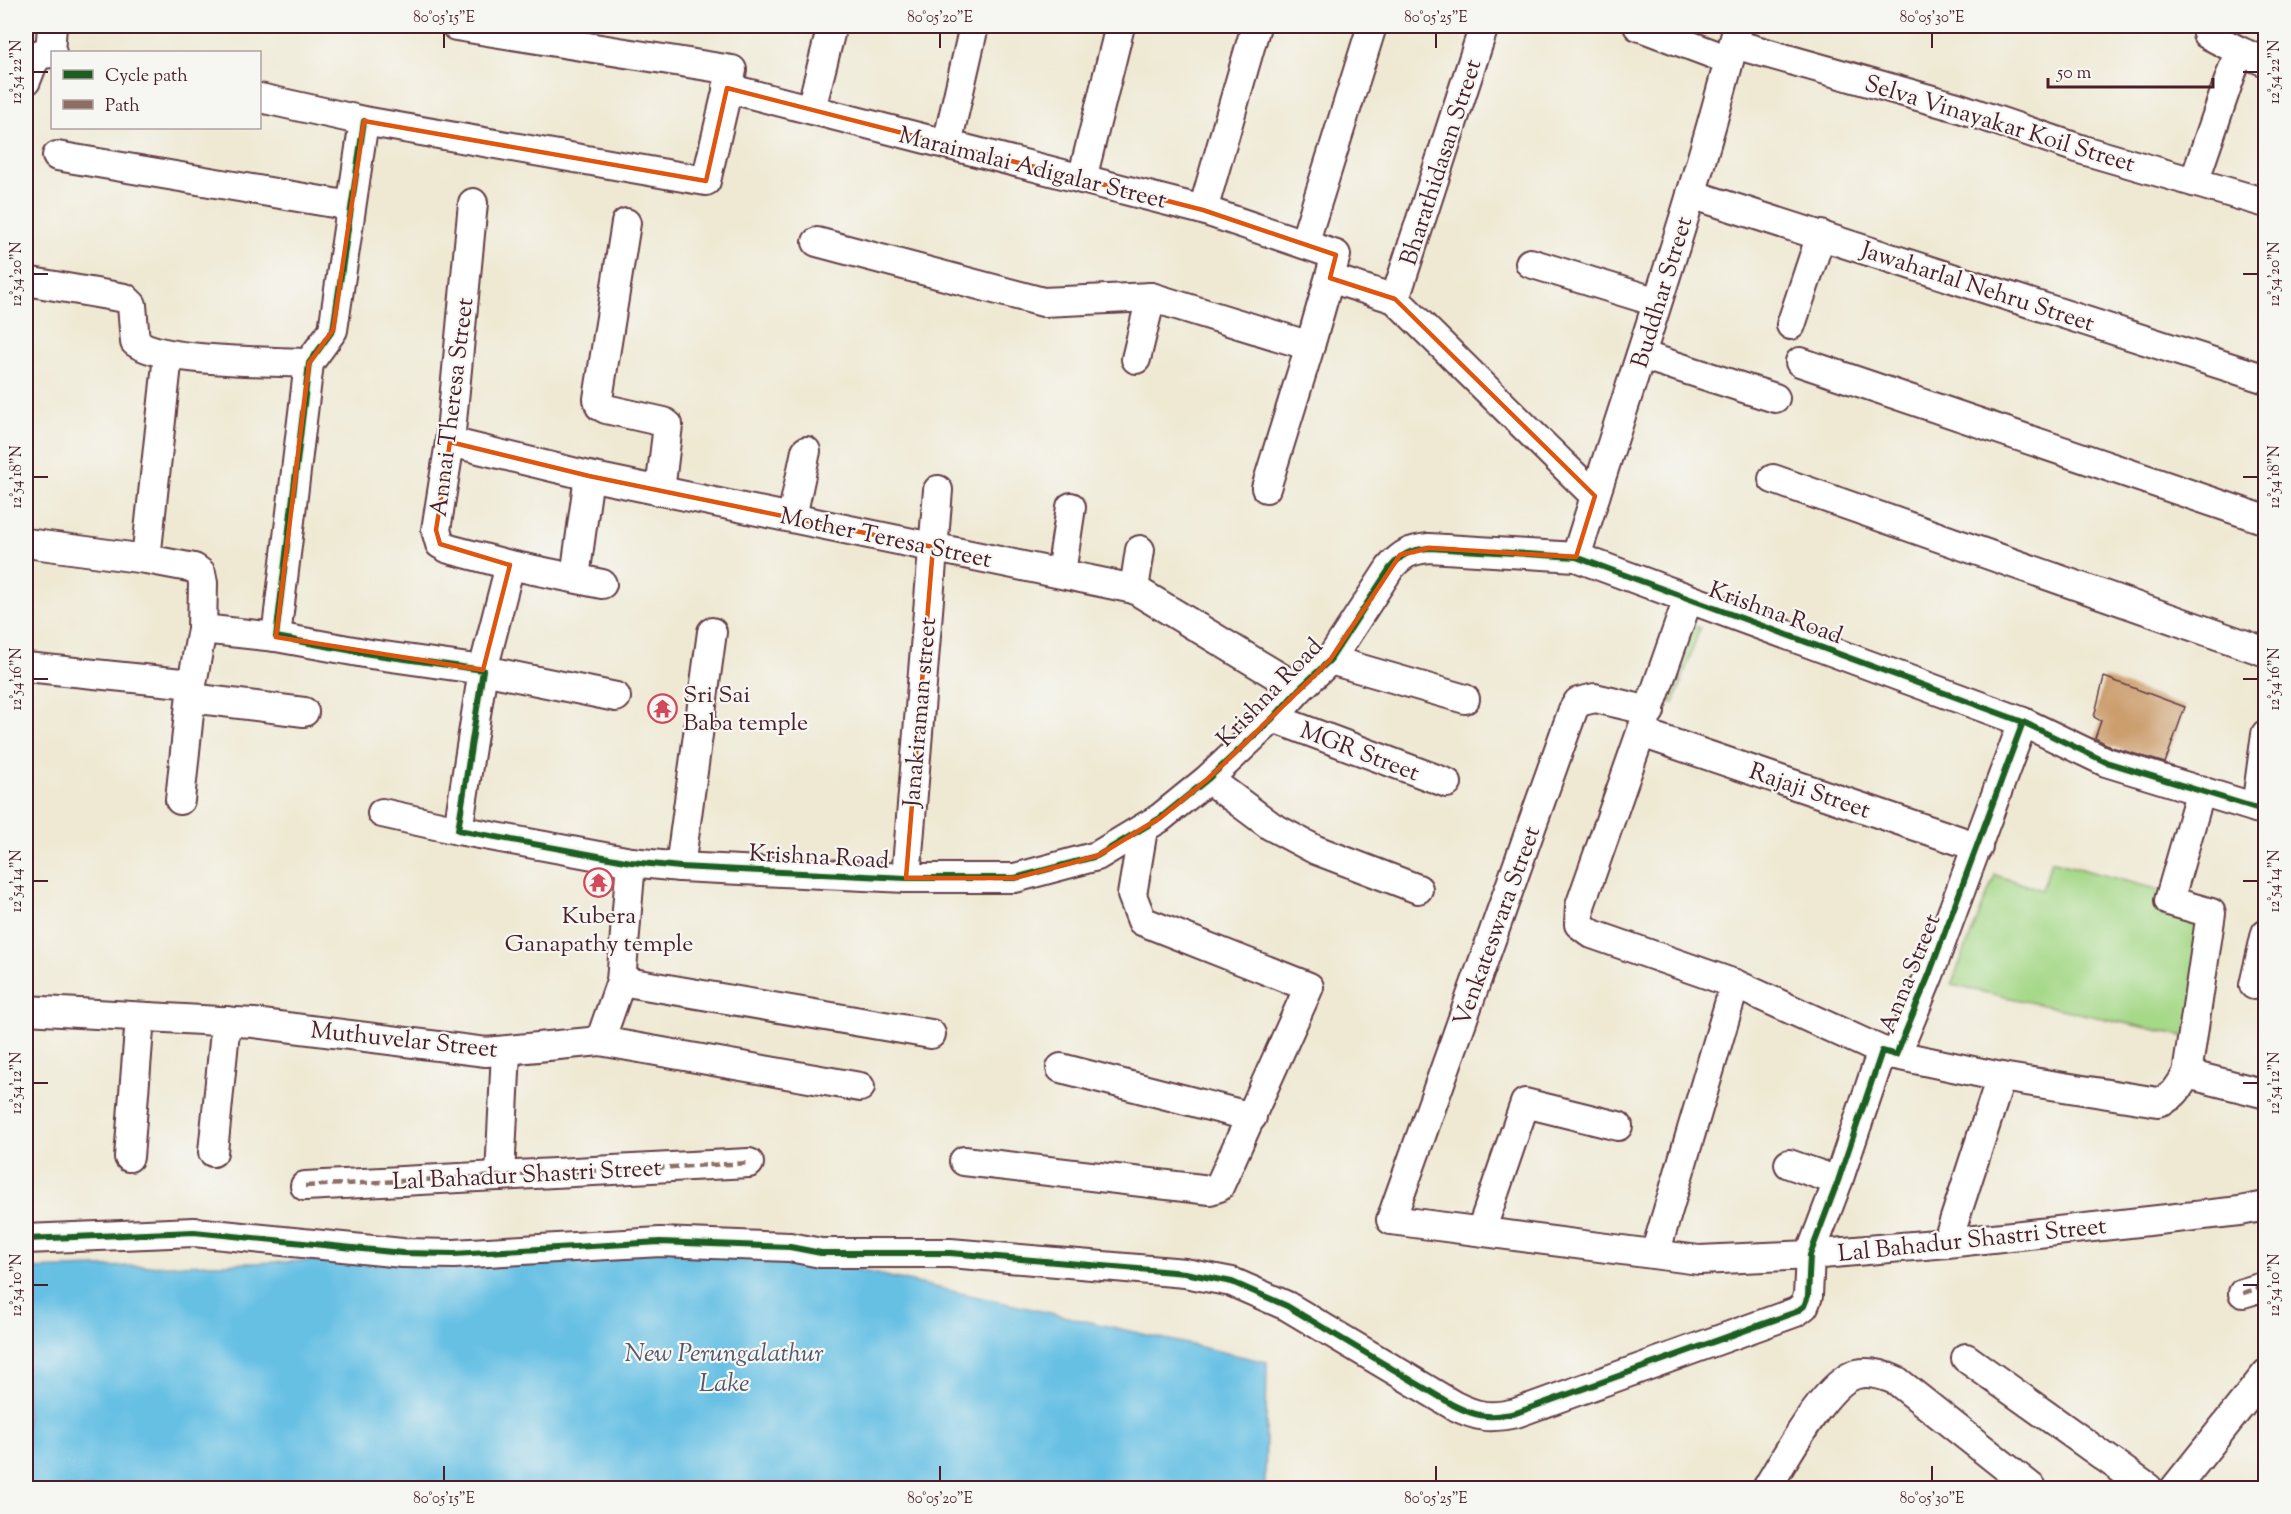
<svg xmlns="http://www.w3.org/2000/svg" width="2291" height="1514" viewBox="0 0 2291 1514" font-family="'Sorts Mill Goudy',serif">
  <rect width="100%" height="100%" fill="#f6f6f2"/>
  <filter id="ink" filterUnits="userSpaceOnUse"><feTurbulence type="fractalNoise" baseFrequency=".0167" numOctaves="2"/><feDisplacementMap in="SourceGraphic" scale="12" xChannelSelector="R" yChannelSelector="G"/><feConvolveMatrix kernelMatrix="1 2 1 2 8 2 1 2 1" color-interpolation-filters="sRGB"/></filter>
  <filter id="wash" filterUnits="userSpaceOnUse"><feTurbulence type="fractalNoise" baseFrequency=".008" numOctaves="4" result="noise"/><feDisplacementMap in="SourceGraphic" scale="24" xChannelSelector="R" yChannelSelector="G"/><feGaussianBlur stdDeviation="1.35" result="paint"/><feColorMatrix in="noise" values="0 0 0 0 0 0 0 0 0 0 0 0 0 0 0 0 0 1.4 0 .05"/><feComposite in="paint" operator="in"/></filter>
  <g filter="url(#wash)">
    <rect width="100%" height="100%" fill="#efe9d3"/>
    <g fill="#a5d887" stroke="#787c59" stroke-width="1.5">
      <path d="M1682 622 1700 628 1674 703 1656 697Z"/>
      <path d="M2051 861 2178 895 2214 923 2188 1037 1951 985 1995 875 2042 890Z"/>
    </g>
    <path fill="#66c0e4" stroke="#587088" stroke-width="1.5" d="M748 1245 1267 1362 1265 1488H26V1269L251 1263Z"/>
    <g id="blocks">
      <path fill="#cc9e6e" d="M2104 677 2185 707 2165 763 2112 747 2095 738 2101 721 2094 717Z"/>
    </g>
  </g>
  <g filter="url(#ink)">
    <use href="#blocks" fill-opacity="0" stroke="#633d44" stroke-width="1.5"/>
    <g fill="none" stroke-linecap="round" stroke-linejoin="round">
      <defs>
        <g id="minor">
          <path d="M1638 26 1729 60"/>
          <path d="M2210 26 2207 34 2239 51 2266 62"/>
          <path d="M1734 44 1957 107 2083 150 2266 203"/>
          <path d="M50 52 52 26"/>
          <path d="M26 81 33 63 40 54 52 53"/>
          <path d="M727 88 1203 210 1336 255 1310 346 1151 297 1043 302 817 242"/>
          <path d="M260 98 364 121 706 181 732 70 456 26"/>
          <path d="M811 109 832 26"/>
          <path d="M364 121 333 330 309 363 276 637 370 654 483 670 458 830 631 862 680 867 906 878H1015L1097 856 1160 818 1208 779 1273 718 1299 689 1330 660 1390 568C1402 554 1410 550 1429 548L1576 557 2023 722 2106 762 2266 811"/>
          <path d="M947 144 974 26"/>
          <path d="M57 156 351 206"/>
          <path d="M1082 179 1120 26"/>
          <path d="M2194 182 2239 51"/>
          <path d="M1691 194 2266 379"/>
          <path d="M473 203 450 442 436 530 440 544 449 549 510 565 602 584"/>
          <path d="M1203 210 1256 26"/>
          <path d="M626 223 598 399 600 406 606 409 664 422 668 425 660 491"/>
          <path d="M1304 244 1372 26"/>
          <path d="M1530 263 1657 302"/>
          <path d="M1330 278 1395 299 1595 496"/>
          <path d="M26 281 125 298 132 305 135 342C163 363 271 361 309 363"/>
          <path d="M1395 299 1484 26"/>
          <path d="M1791 325 1821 235"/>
          <path d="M1641 355 1775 398"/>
          <path d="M1136 359 1151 297"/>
          <path d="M1800 362 2266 520"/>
          <path d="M450 442 589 476 1134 589 1299 689"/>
          <path d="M1773 479 2266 652"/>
          <path d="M1266 488 1310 346"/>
          <path d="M792 517 806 451"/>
          <path d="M26 543 146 559 194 568 201 573 203 583 202 629"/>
          <path d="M1576 557C1631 380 1693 205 1738 26"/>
          <path d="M146 559 168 355"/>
          <path d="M510 565 483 670 616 697"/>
          <path d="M1061 573 1071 507"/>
          <path d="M575 577 589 476"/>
          <path d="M1134 589 1140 550"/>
          <path d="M1688 599 1580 906 1579 924 1592 934 1735 984 1882 1051"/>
          <path d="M1330 660 1465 699"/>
          <path d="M26 667 192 684"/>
          <path d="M191 698 304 712"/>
          <path d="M1650 711 1595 698 1578 702 1573 710 1391 1220 1699 1260 1810 1255 1947 1243 2240 1211 2266 1206"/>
          <path d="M1273 718 1447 783"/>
          <path d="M1642 733 1978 847"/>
          <path d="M1208 779 1271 826 1316 850 1418 889"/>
          <path d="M180 800 192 684 202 629 276 637"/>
          <path d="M2256 808 2266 734"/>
          <path d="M382 813 458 830"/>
          <path d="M680 867 712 632"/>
          <path d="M906 878 938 490"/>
          <path d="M621 981 931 1034"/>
          <path d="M2254 985 2266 933"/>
          <path d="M26 1010 254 1023 486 1052 600 1041 621 981 631 862"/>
          <path d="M600 1041 860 1087"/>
          <path d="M1896 1055 2001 1077 2158 1102C2174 1098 2179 1087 2187 1074L2211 913 2169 901 2201 790"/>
          <path d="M1061 1068 1252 1117"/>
          <path d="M2187 1074 2266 1094"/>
          <path d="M213 1152 226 1021"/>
          <path d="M129 1157 140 1017"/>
          <path d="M964 1161 1210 1190 1219 1187 1309 987 1142 921 1132 895 1143 829"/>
          <path d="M1789 1164 1838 1181"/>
          <path d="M500 1176 506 1051"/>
          <path d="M305 1186 749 1163"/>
          <path d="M1481 1231 1525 1103 1618 1126"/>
          <path d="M26 1239 194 1232 402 1253 454 1254 660 1242 790 1247 821 1253H950L1185 1273 1232 1282 1287 1306 1453 1405C1477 1417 1489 1419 1516 1413L1796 1312 1804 1306 1808 1296 1810 1255 1838 1181 1882 1051 1896 1055 1929 975 2023 722"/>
          <path d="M1947 1243 2001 1077"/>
          <path d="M1655 1254 1735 984"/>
          <path d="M2243 1293 2266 1286"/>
          <path d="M1966 1358 2148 1488"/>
          <path d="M1767 1488C1783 1462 1826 1381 1857 1374 1871 1371 1884 1375 1897 1381L2032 1488"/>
          <path d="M2175 1488 2266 1374"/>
        </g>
      </defs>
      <use href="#minor" stroke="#633d44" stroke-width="32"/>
      <use href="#minor" stroke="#fff" stroke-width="28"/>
      <g stroke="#8d6e63" stroke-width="4.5" stroke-dasharray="9 4.5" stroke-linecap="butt">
        <path d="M305 1186 749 1163"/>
        <path d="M2243 1293 2266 1286"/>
      </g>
      <defs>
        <g id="cycleway">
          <path d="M364 121 333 330 309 363 276 637 370 654 483 670 458 830 631 862 680 867 906 878H1015L1097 856 1160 818 1208 779 1273 718 1299 689 1330 660 1390 568C1402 554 1410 550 1429 548L1576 557 2023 722 2106 762 2266 811"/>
          <path d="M26 1239 194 1232 402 1253 454 1254 660 1242 790 1247 821 1253H950L1185 1273 1232 1282 1287 1306 1453 1405C1477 1417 1489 1419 1516 1413L1796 1312 1804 1306 1808 1296 1810 1255 1838 1181 1882 1051 1896 1055 1929 975 2023 722"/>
        </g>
      </defs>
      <use href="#cycleway" stroke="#f6f6f2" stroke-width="10"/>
      <use href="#cycleway" stroke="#1b5e20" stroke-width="6"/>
    </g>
  </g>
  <path fill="none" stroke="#e0560e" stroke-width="4.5" stroke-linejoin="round" d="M727 88 1203 210 1336 255 1330 278 1395 299 1595 496 1576 557 1429 548 1400 555 1330 660 1208 779 1160 818 1097 856 1015 878H906L933 547 589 476 450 442 436 530 440 544 510 565 483 670 276 637 309 363 333 330 364 121 706 181Z"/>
  <path fill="none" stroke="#4a1f2b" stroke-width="2" d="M444 33V48M940 33V48M1436 33V48M1932 33V48M33 72H48M2243 72H2258M33 274H48M2243 274H2258M33 477H48M2243 477H2258M33 679H48M2243 679H2258M33 881H48M2243 881H2258M33 1083H48M2243 1083H2258M33 1285H48M2243 1285H2258M444 1466V1481M940 1466V1481M1436 1466V1481M1932 1466V1481"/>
  <defs>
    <symbol id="temple-ring" viewBox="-11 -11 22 22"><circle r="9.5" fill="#f6f6f2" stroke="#d1495b" stroke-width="1.5"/><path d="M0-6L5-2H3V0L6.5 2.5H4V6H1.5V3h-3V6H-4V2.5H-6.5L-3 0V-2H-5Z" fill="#d1495b"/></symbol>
  </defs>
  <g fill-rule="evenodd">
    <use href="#temple-ring" x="646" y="692" width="33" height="33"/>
    <use href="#temple-ring" x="582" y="866" width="33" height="33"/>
  </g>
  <g text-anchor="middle" stroke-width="4.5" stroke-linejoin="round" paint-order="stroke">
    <g font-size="24" fill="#4a1f2b" stroke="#f6f6f2">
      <text transform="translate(2000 123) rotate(17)" y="8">Selva Vinayakar Koil Street</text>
      <text transform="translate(1440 162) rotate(-72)" y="8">Bharathidasan Street</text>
      <text transform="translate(1033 167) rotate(14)" y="8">Maraimalai Adigalar Street</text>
      <text transform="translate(1978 286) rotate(18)" y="8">Jawaharlal Nehru Street</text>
      <text transform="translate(1661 292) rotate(-73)" y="8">Buddhar Street</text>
      <text transform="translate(451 407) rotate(-83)" y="8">Annai Theresa Street</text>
      <text transform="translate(886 537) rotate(12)" y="8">Mother Teresa Street</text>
      <text transform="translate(1776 612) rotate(20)" y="8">Krishna Road</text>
      <text transform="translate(1269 692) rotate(-46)" y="8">Krishna Road</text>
      <text transform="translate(919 712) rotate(-85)" y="8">Janakiraman street</text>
      <text transform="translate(1360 751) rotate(21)" y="8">MGR Street</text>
      <text transform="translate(1810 790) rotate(19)" y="8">Rajaji Street</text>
      <text transform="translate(819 856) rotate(3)" y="8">Krishna Road</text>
      <text transform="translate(1496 926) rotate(-70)" y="8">Venkateswara Street</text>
      <text transform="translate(1909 973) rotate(-68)" y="8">Anna Street</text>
      <text transform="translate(404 1039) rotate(6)" y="8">Muthuvelar Street</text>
      <text transform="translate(527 1174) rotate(-3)" y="8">Lal Bahadur Shastri Street</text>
      <text transform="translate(1972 1239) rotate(-6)" y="8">Lal Bahadur Shastri Street</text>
    </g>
    <g font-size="24" fill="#4a1f2b" stroke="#f6f6f2" text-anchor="start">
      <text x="683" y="702">Sri Sai<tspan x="683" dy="28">Baba temple</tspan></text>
      <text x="599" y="923" text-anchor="middle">Kubera<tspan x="599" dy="28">Ganapathy temple</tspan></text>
    </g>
    <g font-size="26" font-style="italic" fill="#54576c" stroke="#f6f6f2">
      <text x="724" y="1361">New Perungalathur<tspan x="724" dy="30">Lake</tspan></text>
    </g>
  </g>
  <rect width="2291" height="1514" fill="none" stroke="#f6f6f2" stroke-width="66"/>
  <rect x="51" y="51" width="210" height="78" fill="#f6f6f2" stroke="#b1a0a2" stroke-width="1.5"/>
  <rect x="63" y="70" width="30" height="9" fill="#1b5e20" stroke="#b1a0a2" stroke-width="1.5"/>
  <text x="105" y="81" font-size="18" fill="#4a1f2b">Cycle path</text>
  <rect x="63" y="100" width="30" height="9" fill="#8d6e63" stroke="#b1a0a2" stroke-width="1.5"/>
  <text x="105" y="111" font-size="18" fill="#4a1f2b">Path</text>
  <path d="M2048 78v9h165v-9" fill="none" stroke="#4a1f2b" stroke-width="3"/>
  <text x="2057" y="78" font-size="18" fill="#4a1f2b" stroke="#f6f6f2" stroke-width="4.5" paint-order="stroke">50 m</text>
  <rect x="33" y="33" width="2225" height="1448" fill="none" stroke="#4a1f2b" stroke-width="2"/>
  <g font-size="15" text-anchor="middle" fill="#4a1f2b">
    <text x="444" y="22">80°05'15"E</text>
    <text x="940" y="22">80°05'20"E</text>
    <text x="1436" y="22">80°05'25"E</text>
    <text x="1932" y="22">80°05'30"E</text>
    <text transform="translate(16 72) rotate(-90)" y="5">12°54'22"N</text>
    <text transform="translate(2274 72) rotate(-90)" y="5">12°54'22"N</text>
    <text transform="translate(16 274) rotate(-90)" y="5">12°54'20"N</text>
    <text transform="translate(2274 274) rotate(-90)" y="5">12°54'20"N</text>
    <text transform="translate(16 477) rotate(-90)" y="5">12°54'18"N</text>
    <text transform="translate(2274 477) rotate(-90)" y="5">12°54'18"N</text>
    <text transform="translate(16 679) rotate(-90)" y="5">12°54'16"N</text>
    <text transform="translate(2274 679) rotate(-90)" y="5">12°54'16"N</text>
    <text transform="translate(16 881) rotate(-90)" y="5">12°54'14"N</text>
    <text transform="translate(2274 881) rotate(-90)" y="5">12°54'14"N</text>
    <text transform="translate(16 1083) rotate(-90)" y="5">12°54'12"N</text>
    <text transform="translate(2274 1083) rotate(-90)" y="5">12°54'12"N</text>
    <text transform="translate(16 1285) rotate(-90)" y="5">12°54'10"N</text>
    <text transform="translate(2274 1285) rotate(-90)" y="5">12°54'10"N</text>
    <text x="444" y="1503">80°05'15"E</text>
    <text x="940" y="1503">80°05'20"E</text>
    <text x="1436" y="1503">80°05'25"E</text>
    <text x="1932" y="1503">80°05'30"E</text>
  </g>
</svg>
